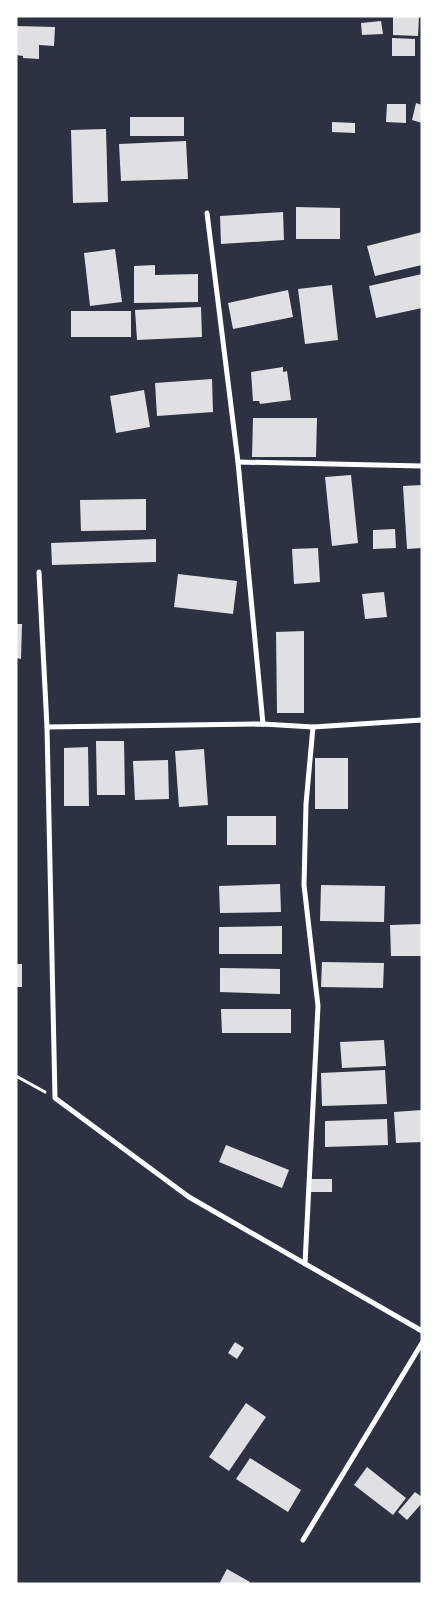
<svg xmlns="http://www.w3.org/2000/svg" width="438" height="1600" viewBox="0 0 438 1600" font-family="'Sofia Sans Condensed',sans-serif">
  <rect width="100%" height="100%" fill="#2d3142"/>
  <g fill="#e0e0e3">
    <path d="M393 16 419 17 418 36 393 35Z"/>
    <path d="M381 21 383 34 362 35 361 23Z"/>
    <path d="M16 26 55 27 54 46 39 45V59L23 58V56L16 55Z"/>
    <path d="M392 38 415 39V56H392Z"/>
    <path d="M416 103 422 105V123L412 120Z"/>
    <path d="M387 104H406V123L386 122Z"/>
    <rect x="130" y="117" width="54" height="19"/>
    <path d="M332 122 355 123V133L332 132Z"/>
    <path d="M106 129 108 202 73 203 71 130Z"/>
    <path d="M186 141 188 179 121 181 119 144Z"/>
    <path d="M296 207 340 208V239H296Z"/>
    <path d="M283 212 284 240 221 244 220 216Z"/>
    <path d="M422 232V265L375 276 367 246Z"/>
    <path d="M115 249 122 302 90 306 84 253Z"/>
    <path d="M155 265V275L198 274V302L134 303V266Z"/>
    <path d="M422 274V308L376 318 369 286Z"/>
    <path d="M332 285 338 340 305 344 298 289Z"/>
    <path d="M288 290 293 317 233 329 228 303Z"/>
    <path d="M201 307 202 337 137 340 135 310Z"/>
    <rect x="71" y="311" width="60" height="26"/>
    <path d="M283 367V372L287 371 291 400 260 404 259 401H253L251 372Z"/>
    <path d="M212 379 213 412 157 416 155 383Z"/>
    <path d="M144 390 150 427 116 433 110 396Z"/>
    <path d="M253 418H317L316 457H252Z"/>
    <path d="M351 475 358 543 332 546 325 477Z"/>
    <path d="M422 485V548L407 549 403 486Z"/>
    <path d="M146 499V530L81 531 80 500Z"/>
    <path d="M395 529 396 548 373 549V530Z"/>
    <path d="M156 539V562L52 565 51 543Z"/>
    <path d="M318 548 320 582 294 584 292 549Z"/>
    <path d="M178 574 237 581 233 614 174 607Z"/>
    <path d="M384 592 387 617 365 619 362 594Z"/>
    <path d="M16 624H22L21 659 16 658Z"/>
    <path d="M304 631V713H277L276 632Z"/>
    <path d="M96 741H124L125 795H97Z"/>
    <path d="M88 747 89 806H64V748Z"/>
    <path d="M204 749 208 805 179 807 175 751Z"/>
    <rect x="315" y="758" width="33" height="51"/>
    <path d="M168 760 169 799 135 800 133 761Z"/>
    <rect x="227" y="816" width="49" height="29"/>
    <path d="M280 884 281 912 220 913 219 886Z"/>
    <path d="M321 885 385 886 384 922 320 921Z"/>
    <path d="M422 924V956H391L390 925Z"/>
    <path d="M282 926V954H219V927Z"/>
    <path d="M322 962 384 963 383 988 321 987Z"/>
    <rect x="16" y="964" width="6" height="23"/>
    <path d="M220 968 280 969V994L220 992Z"/>
    <path d="M221 1009H291V1033H222Z"/>
    <path d="M384 1040 386 1066 342 1068 340 1042Z"/>
    <path d="M385 1070 387 1104 322 1106 321 1073Z"/>
    <path d="M422 1110V1142L396 1143 394 1112Z"/>
    <path d="M387 1119 388 1145 325 1147V1121Z"/>
    <path d="M226 1145 289 1170 282 1188 219 1162Z"/>
    <rect x="311" y="1179" width="21" height="13"/>
    <path d="M235 1342 244 1348 237 1359 228 1353Z"/>
    <path d="M246 1403 266 1417 229 1471 209 1457Z"/>
    <path d="M250 1458 301 1490 288 1512 236 1479Z"/>
    <path d="M367 1467 406 1498 393 1515 354 1485Z"/>
    <path d="M415 1492 422 1497V1503L407 1520 398 1512Z"/>
    <path d="M227 1569 250 1582 248 1584H219Z"/>
  </g>
  <g fill="none" stroke-linecap="round" stroke-linejoin="round">
    <path stroke="#fff" stroke-width="3" d="M16 1076 45 1092"/>
    <g stroke="#fff" stroke-width="5">
      <path d="M207 213 238 462 263 724"/>
      <path d="M238 462 422 466"/>
      <path d="M39 572 47 727 55 1098 189 1197 422 1331"/>
      <path d="M47 727 263 724 313 727 422 720"/>
      <path d="M305 1264 318 1006 304 885 306 804 313 727"/>
      <path d="M303 1540 422 1343"/>
    </g>
  </g>
  <rect width="438" height="1600" fill="none" stroke="#ffffff" stroke-width="35"/>
</svg>
